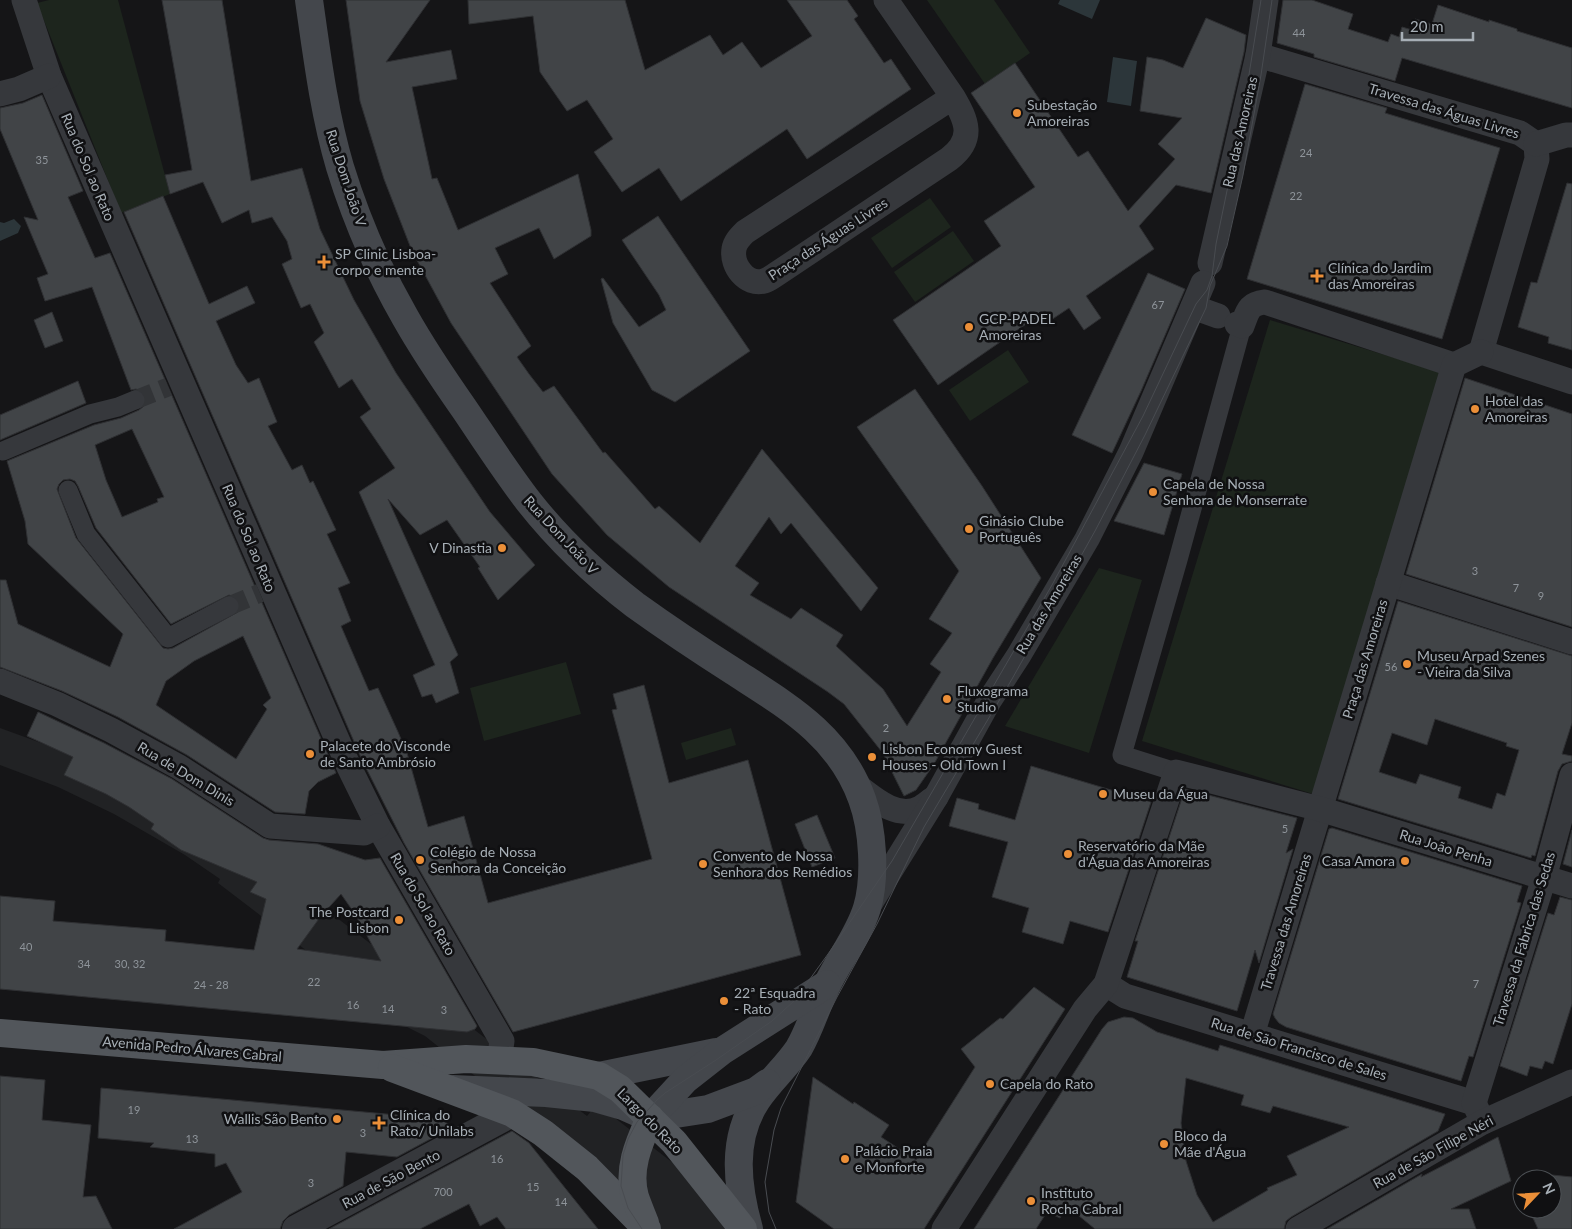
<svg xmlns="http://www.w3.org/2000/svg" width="1572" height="1229" viewBox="0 0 1572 1229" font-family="Lato,sans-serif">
  <rect width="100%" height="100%" fill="#151517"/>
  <path fill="#212224" d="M0 728 66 752 245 847 432 991 446 1008 587 1116 597 1104 758 1229H643L553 1159 563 1146 425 1036 405 1026 218 883 220 879 185 855 114 814 58 787 0 765Z"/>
  <g fill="#1d251d">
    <path d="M49 0H118L170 194 121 213 37 3Z"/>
    <path d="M927 0H994L1030 53 985 84Z"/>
    <path d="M930 198 951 227 892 268 871 238Z"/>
    <path d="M953 231 974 261 915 302 894 272Z"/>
    <path d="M1270 320 1441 372 1313 794 1142 741Z"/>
    <path d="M1008 350 1029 382 970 421 949 390Z"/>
    <path d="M1099 568 1142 580 1089 753 1005 726Z"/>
    <path d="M566 662 581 714 484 741 470 688Z"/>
    <path d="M731 728 736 745 686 760 681 743Z"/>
  </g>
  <g fill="#2c363a">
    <path d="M1060 0H1100L1092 19 1058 4Z"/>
    <path d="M1113 57 1137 61 1131 106 1107 102Z"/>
    <path d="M14 219 21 226 18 233 0 241V222L4 223Z"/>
  </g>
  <g fill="#414447" stroke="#2f3033" fill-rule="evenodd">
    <path d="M162 0H222L251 181 302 168 320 229 354 300 396 373 490 512 535 565 498 600 478 568 480 567 447 520 420 535 388 499 458 655 450 662 459 693 436 703 432 694 422 697 413 675 435 665 359 492 395 468 360 417 371 409 352 379 339 388 314 342 324 333 310 304 301 308 282 264 292 259 287 241 272 217 252 223 249 210 222 223 203 182 170 194 165 175 192 170Z"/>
    <path d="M346 0H430L386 62 451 50 457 79 412 87 432 179 437 178 458 230 578 174 591 230V236L554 259 539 228 495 248 508 274 490 283 531 346 517 357 529 374 543 392 554 386 603 453 605 452 655 509 659 506 700 543 762 449 878 588 861 611 791 523 781 534 769 517 735 566 759 583 750 595 791 619 801 608 843 635 836 646 883 689 907 726 941 672 930 664 952 633 929 619 959 571 857 427 915 389 982 486 1041 578 993 658 934 764 916 790 904 796 882 752 844 704 828 692 669 587 607 535 552 474 451 323 412 251 384 179 360 101Z"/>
    <path d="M468 0H625L645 70 710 35 723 55 742 42 761 68 812 36 787 0H847L858 16 854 19 884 63 891 59 911 89 807 159 787 129 681 201 659 168 622 192 594 152 613 139 587 100 567 111 540 72 533 16 469 24Z"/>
    <path d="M1283 0H1312L1353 14 1348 29 1388 42 1391 34 1399 37 1402 27 1412 30 1415 19 1432 24 1438 5 1489 22V20L1517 29V31L1572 48V108L1402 58 1395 81 1314 57V54L1277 43Z"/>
    <path d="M1206 18 1246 35 1244 52 1211 193 1176 185 1139 226 1154 249 1086 296 1101 318 1084 330 1069 308 1051 320 1045 311 938 385 893 320 1001 246 984 221 1035 187 971 93 1015 63 1078 157 1088 151 1128 211 1175 159 1158 144 1182 118 1140 111 1147 57 1163 60 1183 68Z"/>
    <path d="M1305 84 1387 108 1385 113 1500 148 1442 339 1247 279Z"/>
    <path d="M42 95 83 191 68 197 95 258 110 253 336 773 318 782 309 791 305 814 275 812 187 755 118 717 62 691 0 667V580H6L18 624 110 667 123 634 28 544 25 521 7 461 94 425 121 418 139 410 144 406 146 401 145 395 141 391 136 389 131 390 92 287 45 301 37 278 48 274 24 217 38 220 0 129V108L23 103ZM132 429 164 497 157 499 158 502 122 517 106 480 95 445ZM70 479 75 481 78 486 96 528 171 624 229 595 235 597 239 601 240 607 238 612 173 648 168 649 163 648 76 538 57 489 59 484 63 480ZM243 636 271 698 263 705 267 709 236 759 156 705 166 681 194 661Z"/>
    <path d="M1567 183 1572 184V350L1548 343 1549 337 1518 327 1531 282 1537 283Z"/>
    <path d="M163 196 209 304 247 286 255 303 216 321 236 365 248 383 259 378 277 422 268 426 292 470 302 465 310 483 313 481 336 530 327 534 350 583 338 588 351 621 341 626 369 691 378 688 398 732 407 753 428 827 464 816 488 903 652 859 612 710 617 709 613 694 644 685 669 783 748 760 801 955 513 1032 404 843 362 760 124 212Z"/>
    <path d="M658 216 750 351 675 402 652 390 613 323 601 279 603 278 639 327 666 310 659 295 622 240Z"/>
    <path d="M1148 273 1185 289 1141 391 1112 453 1072 435Z"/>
    <path d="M52 312 63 341 45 348 34 320Z"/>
    <path d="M1465 378 1572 414V627L1406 574Z"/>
    <path d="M78 381 86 403 0 440V415Z"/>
    <path d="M1144 463 1182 474 1164 535 1114 521Z"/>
    <path d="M1398 601 1572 656V723L1562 754 1572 756V761L1562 764 1558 771 1535 856 1532 855 1531 858 1338 799ZM1435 719 1507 743 1506 746 1519 750 1505 796 1497 793 1492 809 1458 798 1461 787 1420 774 1416 784 1379 772 1392 733 1427 745Z"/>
    <path d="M38 712 104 743 172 779 263 838 269 840 318 844 365 860 380 858 477 1026 475 1029 467 1032 0 989V896L55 901 53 921 166 930 165 941 254 950 266 899 250 892 257 882 181 850 151 829 154 824 129 807 106 794 64 775 73 757 27 736ZM341 894 355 914 381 961 297 949 321 916Z"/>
    <path d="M1031 766 1151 802 1108 932 1070 921 1063 944 1022 932 1029 908 992 897 1008 842 949 826 957 798 979 804 978 809 1015 820Z"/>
    <path d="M1185 789 1297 818 1286 853 1293 849 1259 963 1255 950 1237 1011 1127 977 1138 941H1135Z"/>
    <path d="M817 815 835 858 812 867 795 824Z"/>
    <path d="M1332 828 1522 886 1517 902 1521 903 1473 1057 1469 1056 1461 1081 1286 1027 1279 1023 1275 1018 1273 1014 1329 829Z"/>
    <path d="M1572 830V867L1563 864Z"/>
    <path d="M1560 897 1572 900V1004L1553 1064 1545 1061 1542 1069 1530 1066 1527 1076 1500 1066 1548 913 1554 915Z"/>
    <path d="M1034 987 1065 1009 924 1229H834L796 1202 813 1077 853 1104 854 1102 889 1125 881 1137 916 1160 975 1067 961 1049 1000 1018 1003 1019Z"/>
    <path d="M1124 1017 1133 1018 1157 1032 1218 1051 1220 1045 1445 1114 1438 1131 1291 1217 1286 1221 1284 1229H1095L1067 1206 1060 1218 1047 1212 1036 1229H974L1102 1029 1108 1022ZM1186 1078 1244 1095 1241 1105 1270 1113 1273 1106 1349 1127 1287 1156 1297 1175 1267 1188 1268 1190 1213 1222 1197 1195 1186 1161 1181 1123Z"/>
    <path d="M0 1076 45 1080 42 1120 91 1125 83 1197 96 1196 112 1229H0Z"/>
    <path d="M101 1088 441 1119 451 1126 449 1129 397 1157 346 1152 343 1186 289 1215 283 1221 280 1229H174L242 1192 226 1163 215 1167V1154L150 1147 154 1143 98 1138Z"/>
    <path d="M512 1131 529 1143 598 1229H506L497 1217 480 1226 469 1204 420 1229H329Z"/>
    <path d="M1498 1137 1511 1181 1451 1209H1469L1476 1229H1327L1422 1174 1421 1177Z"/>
    <path d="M1552 1175 1572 1177V1229H1538L1529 1209H1552Z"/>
  </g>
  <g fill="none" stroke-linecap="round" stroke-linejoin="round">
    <g stroke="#323437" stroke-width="19" stroke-dasharray="19 9" stroke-linecap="butt">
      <path d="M135 400 168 387"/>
      <path d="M229 606 260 593"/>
    </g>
    <g stroke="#36383c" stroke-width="19">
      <path d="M3 451 90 414 118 407 135 400"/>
      <path d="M68 490 86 534 168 638 229 606"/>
      <path d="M1176 772 1122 755 1178 560 1242 326"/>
    </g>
    <g stroke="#36383c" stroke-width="25">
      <path d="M24 0 49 76 349 767 378 826 502 1041 499 1061"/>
      <path d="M886 0 953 97C967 121 975 139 949 159L775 275C772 277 768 280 764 281 747 286 731 266 734 249 735 242 740 237 745 232L953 97"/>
      <path d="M1258 55 1520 133 1536 144 1537 159 1481 352"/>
      <path d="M0 94 19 89 49 76"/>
      <path d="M1536 144 1566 135H1572"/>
      <path d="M1210 263 1258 55 1266 0"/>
      <path d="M1193 307 1218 316"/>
      <path d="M1237 324 1242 326C1248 311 1248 304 1265 302L1454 365"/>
      <path d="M1481 352 1572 382"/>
      <path d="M1388 583 1572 642"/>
      <path d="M0 681 57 704 111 730 179 767 270 826 364 833 378 826"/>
      <path d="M856 785C873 798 897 820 920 808 925 805 931 800 936 797"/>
      <path d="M868 907 936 797 989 701 1019 655 1087 539 1131 452 1203 283"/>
      <path d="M1106 984 1125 996 1474 1103 1483 1122"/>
      <path d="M1252 1035 1454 365 1481 352"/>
      <path d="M1474 1103 1544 878 1572 775"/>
      <path d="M944 1229 1085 1009 1106 984 1176 772 1320 809 1572 886"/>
      <path d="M1298 1229 1483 1122 1572 1082"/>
    </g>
    <path stroke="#36383c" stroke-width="28" d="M296 1229 512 1113"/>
    <g stroke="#44474c" stroke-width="28">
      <path d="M309 0C317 56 324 113 340 167 356 219 378 270 405 317 423 349 444 380 465 410 486 441 506 472 529 502 559 540 596 575 635 605 667 628 700 650 733 671 787 706 839 735 862 799 873 829 876 877 867 908 858 937 838 961 826 987 816 1007 810 1029 799 1048 788 1065 769 1082 757 1100 731 1139 737 1186 749 1229"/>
      <path d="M599 1076 716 1052"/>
      <path d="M453 1089 546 1093 595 1098 623 1106 650 1118 708 1109 756 1091 767 1083"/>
      <path d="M650 1118 685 1080 722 1051 827 984"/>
    </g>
    <g stroke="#52565b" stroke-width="28">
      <path d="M0 1033 383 1065 466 1059 533 1062 599 1076 620 1089 674 1142 743 1229"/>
      <path d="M392 1068 512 1113 543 1133 587 1168 647 1229"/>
      <path d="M645 1223C642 1215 638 1206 635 1197 627 1169 639 1143 650 1118"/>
    </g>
    <g stroke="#494c51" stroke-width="1">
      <path d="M642 1229 628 1208 621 1186 623 1155 628 1139 637 1122 657 1100 665 1093 716 1060 772 1021 794 1001 828 954 892 861 1052 585 1143 416 1196 304 1207 290 1212 276 1216 244 1242 118 1261 0"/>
      <path d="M776 1229 769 1212 765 1182 774 1130 781 1108 837 997 877 924 924 827 1012 679 1095 531 1145 435 1206 308 1210 286 1227 246 1243 175 1261 75 1272 0"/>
    </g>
  </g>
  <g fill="#eb8f38" stroke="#101012" stroke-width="2">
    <circle cx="1017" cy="113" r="5"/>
    <path d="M321.5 254.5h5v5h5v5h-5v5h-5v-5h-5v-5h5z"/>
    <path d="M1314.5 268.5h5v5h5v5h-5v5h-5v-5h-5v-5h5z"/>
    <circle cx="969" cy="327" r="5"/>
    <circle cx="1475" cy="409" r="5"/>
    <circle cx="1153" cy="492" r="5"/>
    <circle cx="969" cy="529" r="5"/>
    <circle cx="502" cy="548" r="5"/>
    <circle cx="1407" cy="664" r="5"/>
    <circle cx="947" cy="699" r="5"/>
    <circle cx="310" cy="754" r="5"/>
    <circle cx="872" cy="757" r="5"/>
    <circle cx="1103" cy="794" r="5"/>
    <circle cx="1068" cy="854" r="5"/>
    <circle cx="420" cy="860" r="5"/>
    <circle cx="1405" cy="861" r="5"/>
    <circle cx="703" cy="864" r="5"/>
    <circle cx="399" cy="920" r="5"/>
    <circle cx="724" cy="1001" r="5"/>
    <circle cx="990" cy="1084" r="5"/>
    <circle cx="337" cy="1119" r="5"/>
    <path d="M376.5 1115.5h5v5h5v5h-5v5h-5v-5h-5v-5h5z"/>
    <circle cx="1164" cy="1144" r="5"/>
    <circle cx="845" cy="1159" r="5"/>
    <circle cx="1031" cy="1201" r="5"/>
  </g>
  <g text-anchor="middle" stroke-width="5" stroke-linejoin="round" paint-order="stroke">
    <g font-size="11" fill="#8e949a">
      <text x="1299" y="37">44</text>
      <text x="1306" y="157">24</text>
      <text x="42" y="164">35</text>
      <text x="1296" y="200">22</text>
      <text x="1158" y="309">67</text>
      <text x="1475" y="575">3</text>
      <text x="1516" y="592">7</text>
      <text x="1541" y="600">9</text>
      <text x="1391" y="671">56</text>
      <text x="886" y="732">2</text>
      <text x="1285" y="833">5</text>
      <text x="26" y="951">40</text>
      <text x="84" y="968">34</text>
      <text x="130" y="968">30, 32</text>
      <text x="314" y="986">22</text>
      <text x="1476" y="988">7</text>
      <text x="211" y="989">24 - 28</text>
      <text x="353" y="1009">16</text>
      <text x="388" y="1013">14</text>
      <text x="444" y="1014">3</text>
      <text x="134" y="1114">19</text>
      <text x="363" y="1137">3</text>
      <text x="192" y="1143">13</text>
      <text x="497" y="1163">16</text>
      <text x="311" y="1187">3</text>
      <text x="533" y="1191">15</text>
      <text x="443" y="1196">700</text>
      <text x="561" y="1206">14</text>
    </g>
    <g font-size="14" fill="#a7afb6" stroke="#101012" text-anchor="start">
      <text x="1027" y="110">Subestação<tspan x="1027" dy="16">Amoreiras</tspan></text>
      <text x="335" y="259">SP Clinic Lisboa-<tspan x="335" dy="16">corpo e mente</tspan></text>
      <text x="1328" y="273">Clínica do Jardim<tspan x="1328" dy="16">das Amoreiras</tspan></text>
      <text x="979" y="324">GCP-PADEL<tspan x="979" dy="16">Amoreiras</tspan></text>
      <text x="1485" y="406">Hotel das<tspan x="1485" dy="16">Amoreiras</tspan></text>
      <text x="1163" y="489">Capela de Nossa<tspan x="1163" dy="16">Senhora de Monserrate</tspan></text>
      <text x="979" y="526">Ginásio Clube<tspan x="979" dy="16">Português</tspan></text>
      <text x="492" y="553" text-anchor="end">V Dinastia</text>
      <text x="1417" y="661">Museu Arpad Szenes<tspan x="1417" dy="16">- Vieira da Silva</tspan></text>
      <text x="957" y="696">Fluxograma<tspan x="957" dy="16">Studio</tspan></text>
      <text x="320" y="751">Palacete do Visconde<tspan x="320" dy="16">de Santo Ambrósio</tspan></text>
      <text x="882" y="754">Lisbon Economy Guest<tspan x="882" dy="16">Houses - Old Town I</tspan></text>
      <text x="1113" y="799">Museu da Água</text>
      <text x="1078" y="851">Reservatório da Mãe<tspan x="1078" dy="16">d'Água das Amoreiras</tspan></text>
      <text x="430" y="857">Colégio de Nossa<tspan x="430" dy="16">Senhora da Conceição</tspan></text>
      <text x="713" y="861">Convento de Nossa<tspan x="713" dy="16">Senhora dos Remédios</tspan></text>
      <text x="1395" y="866" text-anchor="end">Casa Amora</text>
      <text x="389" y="917" text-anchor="end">The Postcard<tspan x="389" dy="16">Lisbon</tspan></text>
      <text x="734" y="998">22ª Esquadra<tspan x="734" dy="16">- Rato</tspan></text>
      <text x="1000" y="1089">Capela do Rato</text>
      <text x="390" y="1120">Clínica do<tspan x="390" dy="16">Rato/ Unilabs</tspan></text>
      <text x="327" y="1124" text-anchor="end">Wallis São Bento</text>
      <text x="1174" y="1141">Bloco da<tspan x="1174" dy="16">Mãe d'Água</tspan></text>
      <text x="855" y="1156">Palácio Praia<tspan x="855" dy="16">e Monforte</tspan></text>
      <text x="1041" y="1198">Instituto<tspan x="1041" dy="16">Rocha Cabral</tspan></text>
    </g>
    <g font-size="14" fill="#a7afb6" stroke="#101012">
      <text transform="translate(1444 111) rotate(17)" y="5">Travessa das Águas Livres</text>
      <text transform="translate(1240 132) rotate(-77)" y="5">Rua das Amoreiras</text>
      <text transform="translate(88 167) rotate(67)" y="5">Rua do Sol ao Rato</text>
      <text transform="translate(346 178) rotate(72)" y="5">Rua Dom João V</text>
      <text transform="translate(828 239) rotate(-33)" y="5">Praça das Águas Livres</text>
      <text transform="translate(561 535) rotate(47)" y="5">Rua Dom João V</text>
      <text transform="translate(249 538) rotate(67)" y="5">Rua do Sol ao Rato</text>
      <text transform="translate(1049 604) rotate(-59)" y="5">Rua das Amoreiras</text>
      <text transform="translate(1365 659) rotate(-73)" y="5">Praça das Amoreiras</text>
      <text transform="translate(186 774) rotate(31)" y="5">Rua de Dom Dinis</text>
      <text transform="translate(1446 848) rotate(17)" y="5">Rua João Penha</text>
      <text transform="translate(423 904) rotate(60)" y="5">Rua do Sol ao Rato</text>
      <text transform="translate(1286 922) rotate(-73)" y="5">Travessa das Amoreiras</text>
      <text transform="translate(1524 939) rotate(-73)" y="5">Travessa da Fábrica das Sedas</text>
      <text transform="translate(192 1049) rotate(5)" y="5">Avenida Pedro Álvares Cabral</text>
      <text transform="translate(1299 1049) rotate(17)" y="5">Rua de São Francisco de Sales</text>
      <text transform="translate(650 1121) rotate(45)" y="5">Largo do Rato</text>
      <text transform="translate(1433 1152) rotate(-29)" y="5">Rua de São Filipe Néri</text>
      <text transform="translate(391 1179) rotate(-28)" y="5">Rua de São Bento</text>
    </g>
  </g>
  <g transform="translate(1537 1194) rotate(65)"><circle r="24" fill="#101012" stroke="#4c5054"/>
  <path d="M0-4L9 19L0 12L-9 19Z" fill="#eb8f38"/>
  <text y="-8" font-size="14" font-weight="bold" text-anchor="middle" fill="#a7afb6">N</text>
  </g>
  <path d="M1402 32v8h71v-8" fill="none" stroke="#a7afb6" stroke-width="2.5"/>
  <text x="1410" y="32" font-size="15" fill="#a7afb6" stroke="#101012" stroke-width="4" paint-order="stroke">20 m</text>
</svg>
